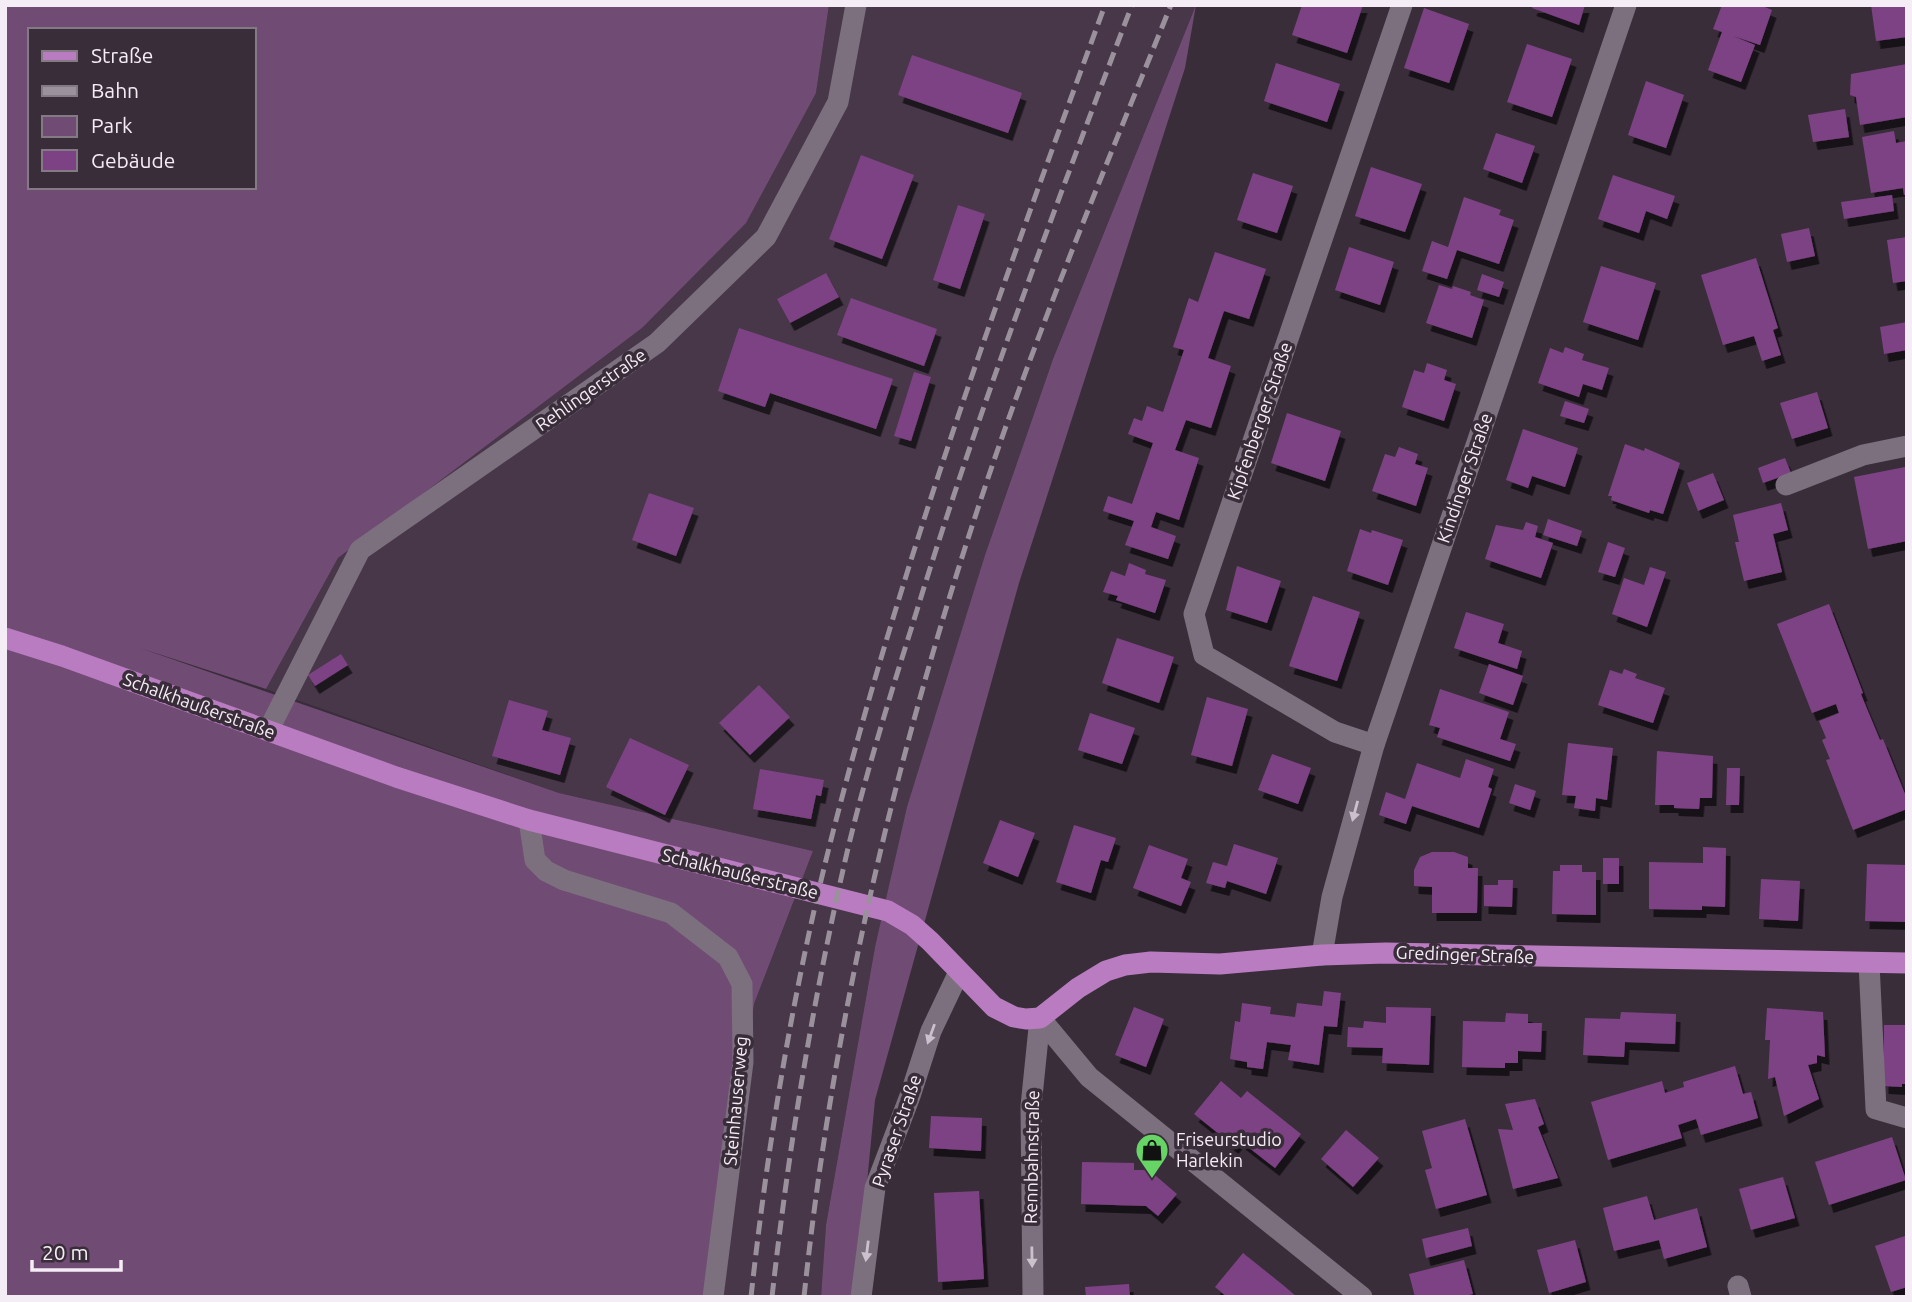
<svg xmlns="http://www.w3.org/2000/svg" width="1912" height="1302" viewBox="0 0 1912 1302" font-family="Ubuntu,sans-serif">
  <defs>
    <filter id="shadow"><feDropShadow dx="4.5" dy="8" stdDeviation="0" flood-color="#0009"/></filter>
  </defs>
  <rect width="100%" height="100%" fill="#392d3a"/>
  <path fill="#473749" d="M829 5H1196L1053 359 985 555 875 947 826 1225 821 1297H714L754 1004 813 851 559 793 266 689 338 558 642 328 816 93Z"/>
  <g fill="#704b74" fill-rule="evenodd">
    <path d="M5 5H829L816 93 746 223 642 328 338 558 266 689 140 648 559 793 813 851 754 1004 714 1297H5ZM30 30H254V187H30Z"/>
    <path d="M1196 5 1185 68 1019 583 875 1100 856 1297H821L826 1225 875 947 907 807 985 555 1053 359Z"/>
  </g>
  <g fill="#7d4283" filter="url(#shadow)">
    <path d="M1302 5H1363L1347 53 1292 35Z"/>
    <path d="M1533 5H1585L1579 25 1532 8Z"/>
    <path d="M1722 5H1760L1772 10 1760 45 1733 36 1755 45 1741 82 1708 70 1722 32 1713 29Z"/>
    <path d="M1871 5H1907V37L1876 41Z"/>
    <path d="M1424 8 1469 24 1449 83 1404 68Z"/>
    <path d="M1527 44 1572 59 1552 117 1507 102Z"/>
    <path d="M912 55 1022 93 1008 133 898 95Z"/>
    <path d="M1276 63 1340 84 1327 122 1264 101Z"/>
    <path d="M1907 64V117L1860 125 1856 97 1850 95 1851 74Z"/>
    <path d="M1646 81 1684 95 1666 148 1628 135Z"/>
    <path d="M1845 109 1849 137 1813 142 1808 115Z"/>
    <path d="M1894 131 1896 143 1907 141V195H1904L1903 188 1871 193 1862 137Z"/>
    <path d="M1496 133 1535 146 1522 183 1483 169Z"/>
    <path d="M861 155 914 175 882 259 829 239Z"/>
    <path d="M1371 167 1422 184 1405 232 1355 216Z"/>
    <path d="M1253 173 1293 186 1277 233 1237 220Z"/>
    <path d="M1613 175 1675 196 1667 219 1646 211 1639 233 1598 219Z"/>
    <path d="M1892 195 1894 211 1844 219 1841 202Z"/>
    <path d="M1464 197 1501 210 1499 215 1514 220 1499 264 1457 250 1447 279 1422 271 1432 241 1448 247Z"/>
    <path d="M958 205 985 214 960 289 933 280Z"/>
    <path d="M1809 228 1815 256 1787 262 1781 234Z"/>
    <path d="M1907 237V281L1893 283 1887 240Z"/>
    <path d="M1349 247 1394 262 1380 305 1335 290Z"/>
    <path d="M1215 252 1266 269 1249 319 1224 311 1208 358 1231 366 1211 428 1186 420 1175 450 1199 458 1179 520 1156 512 1151 527 1176 536 1168 559 1125 545 1134 521 1103 511 1108 496 1132 504 1153 443 1128 434 1134 418 1142 421 1147 406 1163 412 1184 350 1173 347 1189 298 1198 302Z"/>
    <path d="M1756 258 1778 328 1773 330 1781 355 1762 361 1754 336 1723 345 1701 275Z"/>
    <path d="M1601 266 1656 283 1638 340 1583 322Z"/>
    <path d="M826 273 839 297 790 323 777 299Z"/>
    <path d="M1482 274 1504 282 1499 297 1477 290Z"/>
    <path d="M1439 285 1452 289 1453 286 1471 292 1470 295 1484 300 1472 338 1426 323Z"/>
    <path d="M851 298 937 329 924 366 837 335Z"/>
    <path d="M1907 322V350L1884 354 1880 327Z"/>
    <path d="M739 328 893 379 876 429 770 393 765 407 718 391Z"/>
    <path d="M1565 347 1584 354 1582 360 1609 368 1602 390 1583 384 1579 397 1538 383 1550 348 1563 353Z"/>
    <path d="M1427 363 1447 370 1444 380 1456 384 1444 421 1402 407 1414 370 1424 373Z"/>
    <path d="M914 372 931 377 911 441 894 436Z"/>
    <path d="M1817 392 1828 428 1792 439 1780 403Z"/>
    <path d="M1565 401 1589 409 1584 423 1560 416Z"/>
    <path d="M1287 413 1341 431 1325 481 1271 463Z"/>
    <path d="M1523 429 1578 448 1565 487 1532 476 1528 488 1506 480Z"/>
    <path d="M1625 444 1644 451 1645 448 1680 463 1663 514 1650 510 1649 513 1611 500 1612 496H1608Z"/>
    <path d="M1399 447 1418 454 1415 464 1428 468 1416 506 1372 491 1385 454 1395 457Z"/>
    <path d="M1785 458 1791 473 1763 483 1758 468Z"/>
    <path d="M1905 467 1907 541 1868 549 1854 477Z"/>
    <path d="M1713 473 1724 500 1698 511 1687 483Z"/>
    <path d="M649 493 694 508 676 556 632 540Z"/>
    <path d="M1781 503 1788 530 1773 534 1782 572 1744 581 1735 542H1739L1733 515Z"/>
    <path d="M1548 519 1582 531 1577 546 1543 535Z"/>
    <path d="M1526 522 1538 526 1535 537 1553 543 1541 578 1485 559 1496 525 1523 530Z"/>
    <path d="M1360 529 1371 533 1372 530 1403 540 1388 585 1347 571Z"/>
    <path d="M1608 542 1625 548 1615 577 1598 572Z"/>
    <path d="M1129 563 1146 570 1145 574 1166 580 1155 613 1116 600 1118 596 1103 592 1111 571 1125 576Z"/>
    <path d="M1237 566 1281 581 1267 623 1226 610Z"/>
    <path d="M1650 567 1666 572 1647 627 1612 614 1624 578 1644 585Z"/>
    <path d="M1313 596 1360 612 1337 681 1289 666Z"/>
    <path d="M1829 604 1863 693 1861 694 1865 704 1880 740 1883 739 1907 799V809L1853 830 1826 760 1830 759 1822 740 1826 738 1819 721 1839 713 1836 704 1812 713 1777 624Z"/>
    <path d="M1466 612 1504 624 1498 643 1522 651 1517 669 1454 648Z"/>
    <path d="M1117 638 1174 657 1159 703 1102 683Z"/>
    <path d="M341 654 348 665 315 686 308 675Z"/>
    <path d="M1489 664 1523 676 1513 705 1479 693Z"/>
    <path d="M1624 669 1637 674 1635 678 1665 688 1653 723 1598 705 1610 670 1622 674Z"/>
    <path d="M759 685 790 717 750 755 719 723Z"/>
    <path d="M1440 689 1509 712 1500 739 1516 744 1510 761 1437 737 1440 728 1429 725Z"/>
    <path d="M1207 697 1248 709 1232 766 1191 755Z"/>
    <path d="M509 700 548 711 542 730 571 738 560 775 492 756Z"/>
    <path d="M1090 713 1135 728 1122 764 1078 750Z"/>
    <path d="M630 738 689 765 665 815 606 787Z"/>
    <path d="M1568 743 1613 748 1607 800 1596 798 1595 811 1574 808 1576 796 1562 795Z"/>
    <path d="M1657 751 1713 756 1712 798H1700L1699 809 1674 808V805H1655Z"/>
    <path d="M1272 754 1311 768 1298 804 1258 790Z"/>
    <path d="M1466 759 1494 769 1488 787 1492 789 1479 828 1412 806 1406 824 1379 815 1386 792 1405 799 1417 763 1460 778Z"/>
    <path d="M1727 768H1740L1739 805H1726Z"/>
    <path d="M760 769 824 780 821 796 816 795 811 819 753 809Z"/>
    <path d="M1515 784 1536 791 1530 810 1509 803Z"/>
    <path d="M1000 820 1035 833 1018 877 983 863Z"/>
    <path d="M1074 825 1116 838 1108 862 1101 860 1091 893 1056 882Z"/>
    <path d="M1234 844 1278 858 1266 894 1227 881 1225 888 1206 883 1213 862 1227 866Z"/>
    <path d="M1149 845 1188 859 1181 878 1191 882 1181 906 1133 888Z"/>
    <path d="M1703 847 1726 848 1725 907 1702 906V910L1649 909V862L1703 863Z"/>
    <path d="M1432 852H1454L1468 857V868H1478L1477 913H1432V887L1414 886V870L1420 857Z"/>
    <rect x="1603" y="858" width="16" height="26"/>
    <path d="M1867 864 1907 865V922L1865 921Z"/>
    <path d="M1560 865H1582V872H1596V915L1552 914 1553 871H1560Z"/>
    <path d="M1761 879 1800 881 1798 921 1759 919Z"/>
    <path d="M1498 880H1513L1512 907 1484 906V885H1498Z"/>
    <path d="M1324 991 1341 993 1337 1027 1324 1026 1319 1065 1288 1060 1291 1045 1267 1042 1263 1069 1247 1067V1062L1230 1059 1235 1021 1240 1022 1242 1003 1271 1007 1270 1014 1295 1017 1297 1003 1322 1006Z"/>
    <path d="M1134 1007 1164 1019 1146 1067 1115 1055Z"/>
    <path d="M1386 1007 1431 1008 1429 1065 1382 1063 1383 1048 1347 1047 1348 1027 1363 1028 1364 1021 1386 1023Z"/>
    <path d="M1767 1008 1823 1012 1825 1057 1817 1055V1063L1808 1065 1819 1099 1784 1116 1775 1077 1768 1079 1770 1040H1765Z"/>
    <path d="M1621 1012 1676 1014 1675 1044 1625 1042 1624 1057 1583 1055 1585 1018 1620 1019Z"/>
    <path d="M1506 1013 1528 1014V1023H1542L1541 1052 1518 1051V1063H1505V1068L1462 1067 1463 1021 1505 1022Z"/>
    <path d="M1884 1025H1907V1084H1902V1087L1884 1086Z"/>
    <path d="M1735 1066 1743 1094 1751 1092 1758 1118 1701 1135 1696 1119 1678 1125 1682 1138 1608 1160 1591 1102 1662 1081 1665 1093 1684 1087 1683 1082Z"/>
    <path d="M1221 1081 1241 1098 1247 1091 1301 1134 1275 1168 1239 1140 1234 1146 1194 1114Z"/>
    <path d="M1535 1099 1544 1124 1538 1127 1558 1178 1513 1189 1498 1129 1513 1130 1505 1104Z"/>
    <path d="M931 1116 982 1118 981 1151 929 1148Z"/>
    <path d="M1465 1119 1487 1195 1436 1209 1425 1170 1432 1168 1422 1131Z"/>
    <path d="M1346 1130 1379 1158 1353 1187 1321 1159Z"/>
    <path d="M1892 1137 1906 1180 1829 1205 1815 1162Z"/>
    <path d="M1082 1162 1134 1163V1170H1149L1177 1194 1158 1216 1146 1206 1081 1204Z"/>
    <path d="M1783 1177 1795 1218 1751 1230 1739 1189Z"/>
    <path d="M979 1191 984 1279 938 1282 934 1193Z"/>
    <path d="M1647 1196 1654 1220 1697 1208 1707 1247 1664 1259 1659 1240 1614 1251 1603 1208Z"/>
    <path d="M1468 1228 1472 1246 1426 1258 1422 1239Z"/>
    <path d="M1905 1236 1907 1287 1891 1292 1875 1246Z"/>
    <path d="M1575 1240 1586 1282 1549 1293 1537 1250Z"/>
    <path d="M1243 1253 1283 1285 1297 1297H1227L1215 1287Z"/>
    <path d="M1464 1260 1473 1294 1461 1297H1415L1409 1274Z"/>
    <path d="M1129 1284 1130 1297H1086L1085 1287Z"/>
  </g>
  <g fill="none" stroke-linecap="round" stroke-linejoin="round">
    <g stroke="#7c6f7e" stroke-width="21">
      <path d="M1786 485 1863 455 1907 446"/>
      <path d="M268 731 360 550 657 343 766 237 838 102 856 5"/>
      <path d="M1374 745 1335 732 1204 655 1194 614 1402 5"/>
      <path d="M529 820 535 860 546 871 564 880 671 913 728 957 742 984 743 1062 713 1297"/>
      <path d="M1322 955 1332 897 1374 745 1626 5"/>
      <path d="M1869 963 1876 1109 1907 1118"/>
      <path d="M1040 1018 1089 1077 1362 1297"/>
      <path d="M1738 1286 1741 1297"/>
      <path d="M861 1297 875 1188 910 1096 931 1031 959 972"/>
      <path d="M1033 1297 1031 1106 1040 1018"/>
    </g>
    <path stroke="#ba7cc1" stroke-width="21" d="M5 638 62 656 396 777 529 820 888 911 912 925 930 941 994 1007 1014 1017 1026 1019 1040 1018 1078 988 1106 971 1125 965 1151 962 1220 964 1322 955 1386 953 1907 963"/>
    <g stroke="#9b919c" stroke-width="5" stroke-dasharray="14 7" stroke-linecap="butt">
      <path d="M751 1297C768 1141 794 984 833 832 905 550 1005 278 1105 5"/>
      <path d="M772 1297C789 1144 814 993 849 844 867 770 890 696 913 623 977 414 1054 210 1132 5"/>
      <path d="M804 1297C832 1028 894 761 979 505 1035 335 1104 171 1171 5"/>
    </g>
  </g>
  <defs><path id="oneway-solid" d="M-6-.8H1V-3.2L6.5 0L1 3.2V.8H-6Z" transform="scale(1.75)"/></defs>
  <g fill="#cbc1cc">
    <use href="#oneway-solid" transform="translate(1355 811) rotate(105)"/>
    <use href="#oneway-solid" transform="translate(931 1034) rotate(110)"/>
    <use href="#oneway-solid" transform="translate(867 1251) rotate(97)"/>
    <use href="#oneway-solid" transform="translate(1032 1257) rotate(89)"/>
  </g>
  <defs>
    <symbol id="shop-pin" viewBox="-11 -11 22 30"><path d="M0 17L-7.5 6A9.5 9.5 0 1 1 7.5 6Z" fill="#67d466" stroke="#392d3a"/><path d="M-5-2.5h2.3a2.7 3.5 0 0 1 5.4 0H5L5.5 6h-11ZM-1.5-2.5h3a1.5 2.3 0 0 0-3 0Z" fill="#111"/></symbol>
  </defs>
  <g fill-rule="evenodd">
    <use href="#shop-pin" x="1133" y="1131" width="38" height="52"/>
  </g>
  <g text-anchor="middle" stroke-width="7" stroke-linejoin="round" paint-order="stroke">
    <g font-size="18" fill="#f5edf6" stroke="#392d3a">
      <text transform="translate(591 390) rotate(-35)" y="6">Rehlingerstraße</text>
      <text transform="translate(1260 421) rotate(-71)" y="6">Kipfenberger Straße</text>
      <text transform="translate(1465 478) rotate(-71)" y="6">Kindinger Straße</text>
      <text transform="translate(199 706) rotate(20)" y="6">Schalkhaußerstraße</text>
      <text transform="translate(740 874) rotate(14)" y="6">Schalkhaußerstraße</text>
      <text transform="translate(1465 955) rotate(2)" y="6">Gredinger Straße</text>
      <text transform="translate(736 1101) rotate(-85)" y="6">Steinhauserweg</text>
      <text transform="translate(897 1131) rotate(-71)" y="6">Pyraser Straße</text>
      <text transform="translate(1032 1157) rotate(-89)" y="6">Rennbahnstraße</text>
    </g>
    <g font-size="18" fill="#f5edf6" stroke="#392d3a" text-anchor="start">
      <text x="1176" y="1146">Friseurstudio<tspan x="1176" dy="21">Harlekin</tspan></text>
    </g>
  </g>
  <rect width="1912" height="1302" fill="none" stroke="#f5edf6" stroke-width="14"/>
  <rect x="28" y="28" width="228" height="161" fill="#392d3a" stroke="#847a85" stroke-width="2"/>
  <rect x="42" y="51" width="35" height="10" fill="#ba7cc1" stroke="#847a85" stroke-width="2"/>
  <text x="91" y="63" font-size="21" fill="#f5edf6">Straße</text>
  <rect x="42" y="86" width="35" height="10" fill="#9b919c" stroke="#847a85" stroke-width="2"/>
  <text x="91" y="98" font-size="21" fill="#f5edf6">Bahn</text>
  <rect x="42" y="116" width="35" height="21" fill="#704b74" stroke="#847a85" stroke-width="2"/>
  <text x="91" y="133" font-size="21" fill="#f5edf6">Park</text>
  <rect x="42" y="150" width="35" height="21" fill="#7d4283" stroke="#847a85" stroke-width="2"/>
  <text x="91" y="168" font-size="21" fill="#f5edf6">Gebäude</text>
  <path d="M32 1260v10h89v-10" fill="none" stroke="#f5edf6" stroke-width="3.5"/>
  <text x="42" y="1260" font-size="21" fill="#f5edf6" stroke="#392d3a" stroke-width="5" paint-order="stroke">20 m</text>
</svg>
